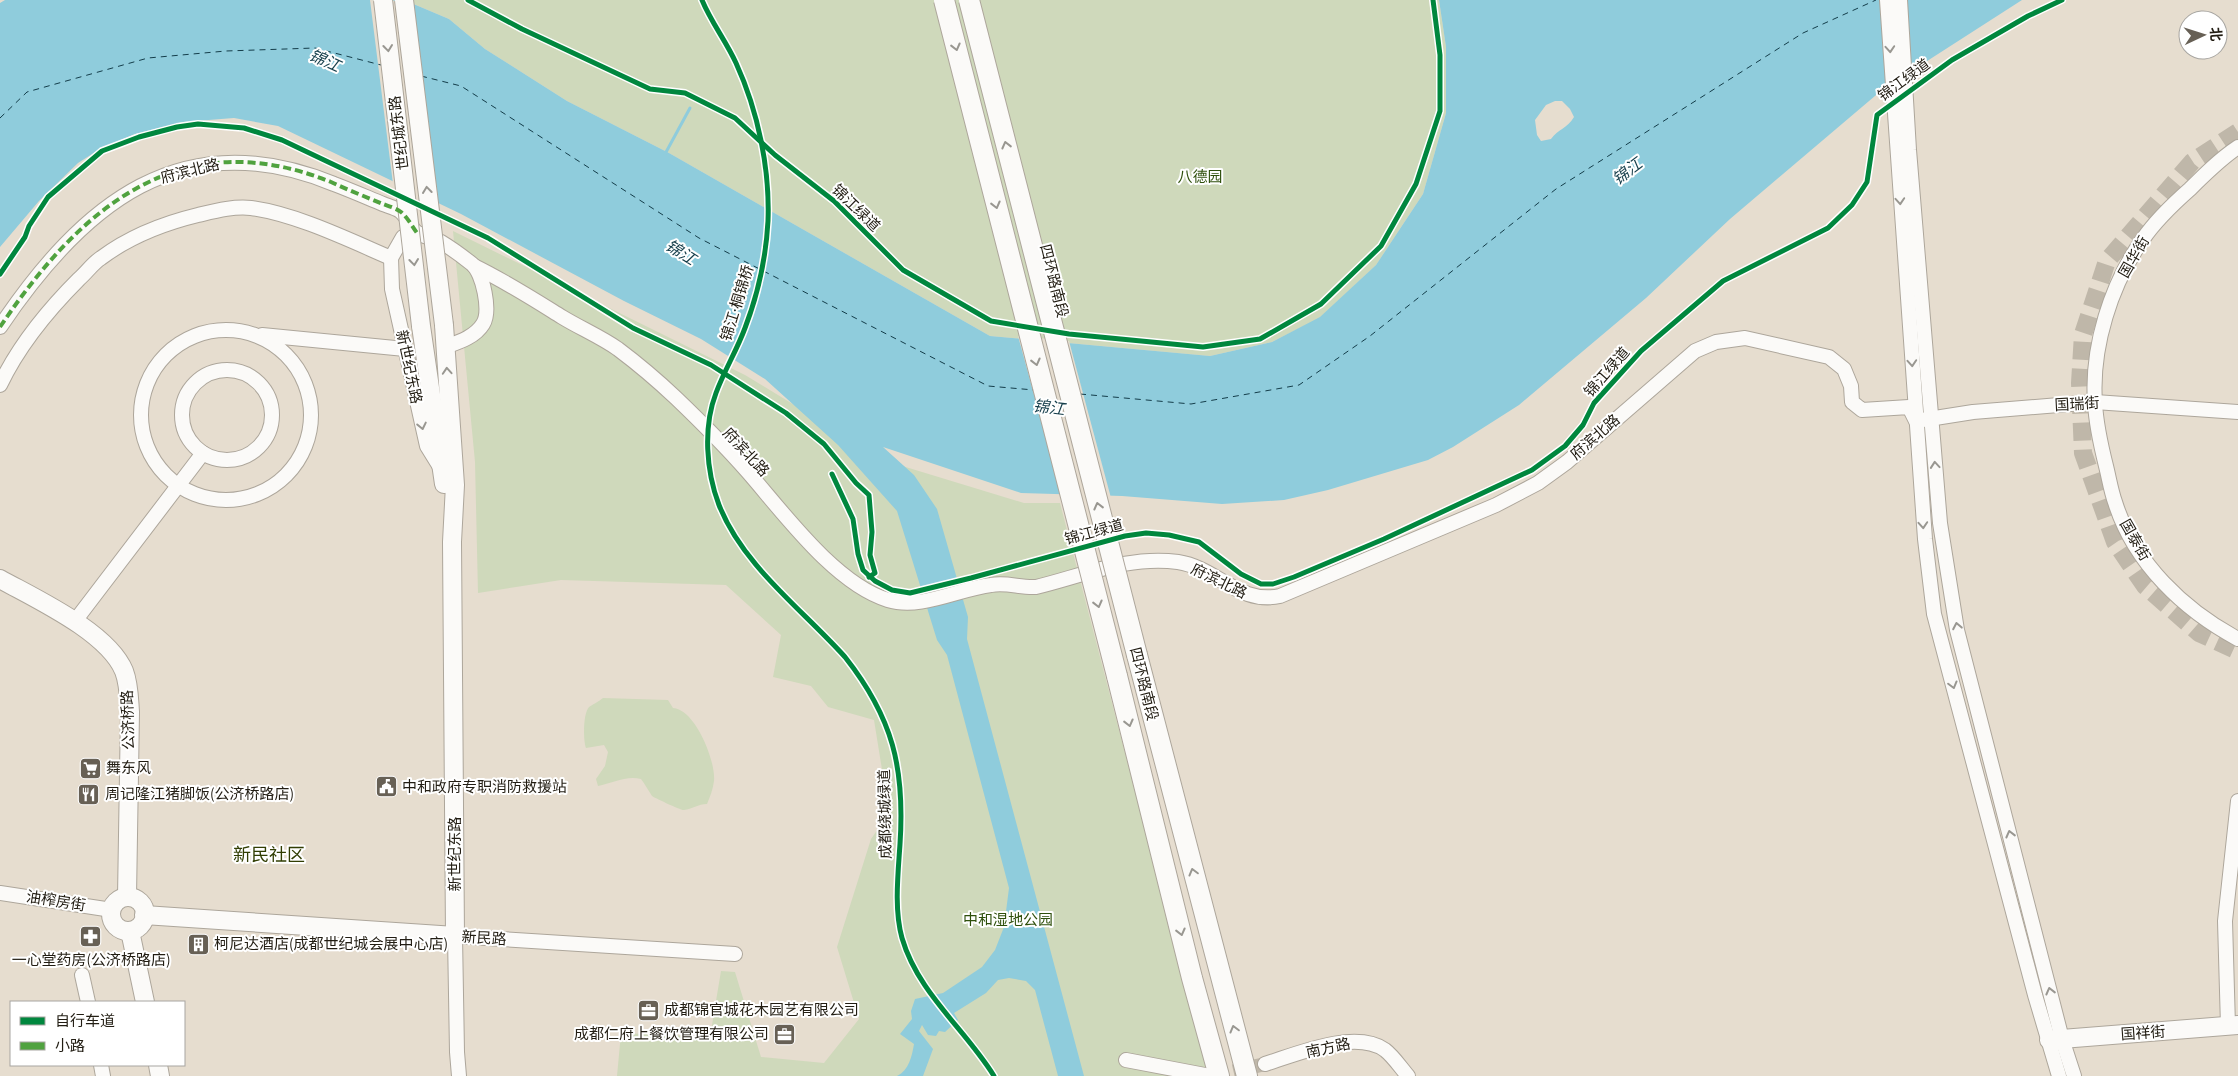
<svg xmlns="http://www.w3.org/2000/svg" width="2238" height="1076" viewBox="0 0 2238 1076" font-family="'Source Sans 3','Noto Sans SC',sans-serif">
  <rect width="100%" height="100%" fill="#e6ddcf"/>
  <g fill="#cfd9bb">
    <path d="M409 0H1439L1446 47V113L1423 194 1376 265 1320 318 1272 342 1210 356 990 336 669 153 567 101 485 49 449 19 409 2Z"/>
    <path d="M453 231 745 375 886 461 1024 503H1060L1209 1076H617L621 1033 710 1037 721 971 735 972 761 1057 824 1063 859 1019 837 947 871 839 889 813 874 720 828 707 811 686 773 677 781 635 726 585 561 580 478 593 475 462Z"/>
    <path d="M603 698 668 700 673 708C695 709 716 761 714 781 713 789 710 797 707 804 698 804 692 809 684 810 682 811 653 797 652 796 648 790 645 784 641 779 627 775 612 783 598 786L596 779 605 766 608 752 604 745 586 748C583 741 583 713 589 707 593 704 598 702 603 698Z"/>
  </g>
  <path fill="#8fccdc" fill-rule="evenodd" d="M5 0H404L449 19 485 49 567 101 669 153 990 336 1210 356 1272 342 1320 317 1376 265 1423 194 1446 113V47L1439 0H2022L1882 90 1730 219 1646 298 1519 405 1453 447 1428 460 1328 490 1284 500 1222 504 1122 496 1021 493 883 447 914 475 937 509 968 617 967 639 1084 1076H1058L1035 990 1026 981 1009 978 998 980 986 993 954 1013 958 1020 945 1032 939 1031 936 1036 928 1035 922 1025 919 1031 933 1049 923 1076H897C909 1070 912 1056 914 1044L900 1034 912 1019 911 1011 915 999 943 993 982 967 995 950 1004 927 1009 888 947 655 937 640 897 511 838 445 765 379 701 339 624 301 461 214 278 126 234 118 183 122 135 134 100 149 78 163 39 201 0 247V3ZM1555 101H1562L1570 109 1574 117C1567 129 1558 129 1551 139L1541 141 1537 135 1535 120 1546 105Z"/>
  <g fill="#e6ddcf">
    <path d="M370 0 412 1 439 207 393 184Z"/>
    <path d="M1018 336 1069 341 1111 498 1062 497Z"/>
  </g>
  <g fill="none" stroke-linecap="round" stroke-linejoin="round">
    <path stroke="#8fccdc" stroke-width="3" d="M665 154 690 108"/>
    <g stroke="#143d4a" stroke-width="1" stroke-dasharray="6 5" stroke-linecap="butt">
      <path d="M421 76 461 86 699 238 988 386 1034 390"/>
      <path d="M0 118 27 92 148 58 226 51 315 48 381 65"/>
      <path d="M1080 394 1191 404 1299 385 1370 336 1556 189 1803 33 1876 0"/>
    </g>
    <path stroke="#bfb7a9" stroke-width="14" stroke-dasharray="14 7" stroke-linecap="butt" d="M1213 1076 1265 1064"/>
    <path stroke="#bfb7a9" stroke-width="18" stroke-dasharray="18 9" stroke-linecap="butt" d="M2238 132 2192 162 2107 261 2083 334 2080 383 2083 453 2115 542 2145 586 2199 633 2238 651"/>
    <defs>
      <g id="minor">
        <path d="M1887 0 1925 539 1934 614 2035 995 2059 1076"/>
        <path d="M1900 0 1909 150 1940 523 1957 630 2062 1039 2074 1076"/>
        <path d="M2238 147C2220 159 2205 174 2190 189 2173 204 2156 220 2143 239 2111 284 2091 347 2095 403 2096 423 2101 446 2106 466 2109 478 2111 491 2115 502 2134 563 2184 610 2238 639"/>
        <path d="M391 258 392 289 427 446 440 467"/>
        <path d="M391 258 403 237 417 233"/>
        <path d="M474 266C505 281 533 299 562 317 580 328 601 337 618 349 638 364 658 381 676 398 700 421 725 446 747 471 783 512 835 584 888 600 921 610 958 589 991 585 1007 582 1020 588 1036 587 1082 576 1129 555 1178 562 1217 568 1239 605 1280 596L1496 505 1538 483 1567 462 1695 351 1716 342 1745 338 1829 357 1844 369 1851 386 1852 402 1862 410 1909 407 1916 421 1973 412 2095 402 2238 412"/>
        <path d="M0 327C82 205 181 121 334 184 350 190 366 197 383 204 388 206 396 208 400 211 407 216 410 227 416 232 423 237 434 238 441 242 451 248 462 256 472 264 483 273 491 311 483 324 475 337 459 342 445 347"/>
        <circle cx="226" cy="415" r="85"/>
        <path d="M262 335 405 349"/>
        <circle cx="227" cy="415" r="45"/>
        <path d="M0 385C19 345 48 310 79 279 87 272 93 263 101 258 129 237 165 223 198 215 215 211 234 206 251 208 296 214 349 240 391 258"/>
        <path d="M75 621 203 453"/>
        <path d="M0 893 112 910"/>
        <path d="M82 975 88 1002"/>
        <path d="M2228 1026 2225 921 2238 801"/>
        <path d="M1126 1060 1210 1076"/>
        <path d="M1265 1064C1297 1054 1355 1029 1385 1050 1393 1056 1401 1068 1408 1076"/>
        <path d="M101 1065 103 1076"/>
        <path d="M459 1076 457 1052 455 936 735 954"/>
      </g>
      <g id="major">
        <path d="M421 326 444 484"/>
        <path d="M0 579C36 599 108 632 124 671 129 684 129 698 130 712L127 897"/>
        <circle cx="128" cy="914" r="17"/>
        <path d="M144 915 455 936 452 542 455 485 444 325"/>
        <path d="M130 931 145 1002"/>
        <path d="M2049 1040 2238 1025"/>
        <path d="M158 1065 160 1076"/>
      </g>
      <g id="highway">
        <path d="M1137 655 1247 1076"/>
        <path d="M1117 676 1192 978 1219 1076"/>
      </g>
    </defs>
    <use href="#minor" stroke="#ada69b" stroke-width="16"/>
    <use href="#major" stroke="#ada69b" stroke-width="20"/>
    <use href="#highway" stroke="#ada69b" stroke-width="22"/>
    <use href="#minor" stroke="#fbfaf8" stroke-width="14"/>
    <use href="#major" stroke="#fbfaf8" stroke-width="18"/>
    <use href="#highway" stroke="#fbfaf8" stroke-width="20"/>
    <defs>
      <g id="major-bridge">
        <path d="M383 0 421 326"/>
        <path d="M404 0 444 325"/>
      </g>
      <g id="highway-bridge">
        <path d="M944 0 1117 676"/>
        <path d="M969 0 1137 655"/>
      </g>
    </defs>
    <use href="#major-bridge" stroke="#ada69b" stroke-width="20" stroke-linecap="butt"/>
    <use href="#highway-bridge" stroke="#ada69b" stroke-width="22" stroke-linecap="butt"/>
    <use href="#major-bridge" stroke="#fbfaf8" stroke-width="18"/>
    <use href="#highway-bridge" stroke="#fbfaf8" stroke-width="20"/>
    <path stroke="#50a23f" stroke-width="4" stroke-dasharray="8 4" stroke-linecap="butt" d="M0 327C80 208 180 121 331 182 348 190 366 197 383 204 388 206 396 208 401 212 407 217 412 226 417 233"/>
    <defs>
      <g id="cycleway">
        <path d="M468 0 522 29 650 89 685 93 735 118 775 155 834 201 903 270 991 321 1069 334 1203 347 1260 339 1321 304 1381 246 1416 184 1440 111V55L1433 0"/>
        <path d="M702 0C711 22 726 41 736 63 758 111 770 169 768 221 766 257 758 294 745 328 737 350 724 371 716 393 703 427 706 471 719 505 743 566 802 609 845 657 893 718 905 768 900 844 898 874 894 910 902 938 918 993 965 1029 994 1076"/>
        <path d="M0 274 25 237 29 226 48 197 102 151 139 137 177 127 198 124 244 128 282 140 488 238 633 328 711 365 786 413 824 444 856 483 869 495 872 532 870 555 875 573 869 577"/>
        <path d="M832 474 853 519 858 554 863 570 875 581 892 590 910 593 971 578 1125 536 1146 533 1169 535 1199 542 1241 574 1261 584H1273L1294 577 1384 539 1532 470 1565 446 1583 425 1594 403 1641 351 1723 281 1828 228 1852 205 1867 182 1877 115 1952 60 2028 16 2062 0"/>
      </g>
    </defs>
    <use href="#cycleway" stroke="#fff" stroke-width="8"/>
    <use href="#cycleway" stroke="#00873e" stroke-width="5"/>
  </g>
  <defs><path id="oneway-chevron" d="M-2-3.5L2.5 0L-2 3.5" fill="none" stroke-width="1.6" stroke-linecap="round" stroke-linejoin="round" transform="scale(1.25)"/></defs>
  <g stroke="#999791">
    <use href="#oneway-chevron" transform="translate(956 47) rotate(76)"/>
    <use href="#oneway-chevron" transform="translate(388 48) rotate(83)"/>
    <use href="#oneway-chevron" transform="translate(1890 49) rotate(86)"/>
    <use href="#oneway-chevron" transform="translate(1006 145) rotate(-104)"/>
    <use href="#oneway-chevron" transform="translate(427 190) rotate(-97)"/>
    <use href="#oneway-chevron" transform="translate(1900 201) rotate(86)"/>
    <use href="#oneway-chevron" transform="translate(996 205) rotate(76)"/>
    <use href="#oneway-chevron" transform="translate(414 262) rotate(83)"/>
    <use href="#oneway-chevron" transform="translate(1036 362) rotate(76)"/>
    <use href="#oneway-chevron" transform="translate(1912 363) rotate(86)"/>
    <use href="#oneway-chevron" transform="translate(447 371) rotate(-94)"/>
    <use href="#oneway-chevron" transform="translate(422 426) rotate(78)"/>
    <use href="#oneway-chevron" transform="translate(1935 465) rotate(-95)"/>
    <use href="#oneway-chevron" transform="translate(1098 506) rotate(-104)"/>
    <use href="#oneway-chevron" transform="translate(1923 525) rotate(86)"/>
    <use href="#oneway-chevron" transform="translate(1098 604) rotate(76)"/>
    <use href="#oneway-chevron" transform="translate(1957 626) rotate(-101)"/>
    <use href="#oneway-chevron" transform="translate(1953 685) rotate(75)"/>
    <use href="#oneway-chevron" transform="translate(1129 723) rotate(76)"/>
    <use href="#oneway-chevron" transform="translate(2010 834) rotate(-104)"/>
    <use href="#oneway-chevron" transform="translate(1193 872) rotate(-105)"/>
    <use href="#oneway-chevron" transform="translate(1181 932) rotate(76)"/>
    <use href="#oneway-chevron" transform="translate(2050 991) rotate(-104)"/>
    <use href="#oneway-chevron" transform="translate(1234 1029) rotate(-105)"/>
  </g>
  <defs>
    <symbol id="supermarket-square" viewBox="-11 -11 22 22"><rect x="-9" y="-9" width="18" height="18" rx="4" fill="#676055" stroke="#fff"/><path d="M-6-5.5h2.5l.6 2H6L4.5 2H-2.5L-4.4-4H-6ZM-1.5 3.2a1.3 1.3 0 1 0 .1 0ZM3 3.2a1.3 1.3 0 1 0 .1 0Z" fill="#fff"/></symbol>
    <symbol id="civic-square" viewBox="-11 -11 22 22"><rect x="-9" y="-9" width="18" height="18" rx="4" fill="#676055" stroke="#fff"/><path d="M-.6-6.5H3V-4.5H.6V-3L4-1V1h2V6H-6V1h2V-1L-.6-3ZM-1.2 2.5V6h2.4V2.5Z" fill="#fff"/></symbol>
    <symbol id="restaurant-square" viewBox="-11 -11 22 22"><rect x="-9" y="-9" width="18" height="18" rx="4" fill="#676055" stroke="#fff"/><path d="M-5-6h1v4h1v-4h1v4h1v-4h1v5L-1.5 .5V6h-2V.5L-5-1ZM5-6V6H3V1.5H1.5Q1.5-4 5-6Z" fill="#fff"/></symbol>
    <symbol id="pharmacy-square" viewBox="-11 -11 22 22"><rect x="-9" y="-9" width="18" height="18" rx="4" fill="#676055" stroke="#fff"/><path d="M-2-6h4v4h4v4h-4v4h-4v-4h-4v-4h4Z" fill="#fff"/></symbol>
    <symbol id="building-square" viewBox="-11 -11 22 22"><rect x="-9" y="-9" width="18" height="18" rx="4" fill="#676055" stroke="#fff"/><path d="M-4-6H4V6H1V3H-1V6H-4ZM-2.5-4.3h1.7v1.8h-1.7ZM.8-4.3h1.7v1.8H.8ZM-2.5-1h1.7V.8h-1.7ZM.8-1h1.7V.8H.8Z" fill="#fff"/></symbol>
    <symbol id="office-square" viewBox="-11 -11 22 22"><rect x="-9" y="-9" width="18" height="18" rx="4" fill="#676055" stroke="#fff"/><path d="M-6-3h4V-5.5h4V-3h4V5H-6ZM-1-4.5V-3h2v-1.5ZM-6 0V1H6V0Z" fill="#fff"/></symbol>
  </defs>
  <g fill-rule="evenodd">
    <use href="#supermarket-square" x="78" y="756" width="25" height="25"/>
    <use href="#civic-square" x="374" y="774" width="25" height="25"/>
    <use href="#restaurant-square" x="76" y="782" width="25" height="25"/>
    <use href="#pharmacy-square" x="78" y="924" width="25" height="25"/>
    <use href="#building-square" x="186" y="932" width="25" height="25"/>
    <use href="#office-square" x="636" y="998" width="25" height="25"/>
    <use href="#office-square" x="772" y="1022" width="25" height="25"/>
  </g>
  <g text-anchor="middle" stroke-width="4" stroke-linejoin="round" paint-order="stroke">
    <g font-size="15" fill="#221d13" stroke="#fff">
      <text transform="translate(1904 80) rotate(-36)" y="5">锦江绿道</text>
      <text transform="translate(399 133) rotate(-97)" y="5">世纪城东路</text>
      <text transform="translate(190 171) rotate(-14)" y="5">府滨北路</text>
      <text transform="translate(856 208) rotate(44)" y="5">锦江绿道</text>
      <text transform="translate(2134 257) rotate(-60)" y="5">国华街</text>
      <text transform="translate(1054 281) rotate(76)" y="5">四环路南段</text>
      <text transform="translate(737 303) rotate(-73)" y="5">锦江·桐锦桥</text>
      <text transform="translate(409 367) rotate(78)" y="5">新世纪东路</text>
      <text transform="translate(1607 372) rotate(-49)" y="5">锦江绿道</text>
      <text transform="translate(2077 404) rotate(-3)" y="5">国瑞街</text>
      <text transform="translate(1595 437) rotate(-41)" y="5">府滨北路</text>
      <text transform="translate(746 452) rotate(47)" y="5">府滨北路</text>
      <text transform="translate(1094 532) rotate(-15)" y="5">锦江绿道</text>
      <text transform="translate(2135 540) rotate(60)" y="5">国泰街</text>
      <text transform="translate(1219 581) rotate(26)" y="5">府滨北路</text>
      <text transform="translate(1144 684) rotate(76)" y="5">四环路南段</text>
      <text transform="translate(128 720) rotate(-92)" y="5">公济桥路</text>
      <text transform="translate(885 814) rotate(-91)" y="5">成都绕城绿道</text>
      <text transform="translate(455 854) rotate(-90)" y="5">新世纪东路</text>
      <text transform="translate(56 901) rotate(9)" y="5">油榨房街</text>
      <text transform="translate(484 938) rotate(4)" y="5">新民路</text>
      <text transform="translate(2143 1033) rotate(-4)" y="5">国祥街</text>
      <text transform="translate(1328 1048) rotate(-12)" y="5">南方路</text>
    </g>
    <g font-size="15" fill="#2f500c" stroke="#fff">
      <text x="1200" y="182">八德园</text>
      <text x="1008" y="925">中和湿地公园</text>
    </g>
    <g font-size="15" fill="#221d13" stroke="#fff" text-anchor="start">
      <text x="106" y="773">舞东风</text>
      <text x="402" y="792">中和政府专职消防救援站</text>
      <text x="105" y="799">周记隆江猪脚饭(公济桥路店)</text>
      <text x="214" y="949">柯尼达酒店(成都世纪城会展中心店)</text>
      <text x="91" y="965" text-anchor="middle">一心堂药房(公济桥路店)</text>
      <text x="664" y="1015">成都锦官城花木园艺有限公司</text>
      <text x="769" y="1039" text-anchor="end">成都仁府上餐饮管理有限公司</text>
    </g>
    <g font-size="16" font-style="italic" fill="#143d4a" stroke="#fff">
      <text transform="translate(325 60) rotate(24)" y="6">锦江</text>
      <text transform="translate(1627 171) rotate(-37)" y="6">锦江</text>
      <text transform="translate(681 252) rotate(32)" y="6">锦江</text>
      <text transform="translate(1049 407) rotate(7)" y="6">锦江</text>
    </g>
    <g font-size="18" fill="#313e03" stroke="#fff">
      <text x="269" y="861">新民社区</text>
    </g>
  </g>
  <rect x="10" y="1001" width="175" height="65" fill="#ffffff" stroke="#a7a5a1"/>
  <rect x="20" y="1017" width="25" height="8" fill="#00873e" stroke="#a7a5a1"/>
  <text x="55" y="1026" font-size="15" fill="#221d13">自行车道</text>
  <rect x="20" y="1042" width="25" height="8" fill="#50a23f" stroke="#a7a5a1"/>
  <text x="55" y="1051" font-size="15" fill="#221d13">小路</text>
  <g transform="translate(2203 35) rotate(86)"><circle r="24" fill="#ffffff" stroke="#a7a5a1"/>
  <path d="M0-4L9 19L0 12L-9 19Z" fill="#676055"/>
  <text y="-8" font-size="14" font-weight="bold" text-anchor="middle" fill="#221d13">北</text>
  </g>
</svg>
